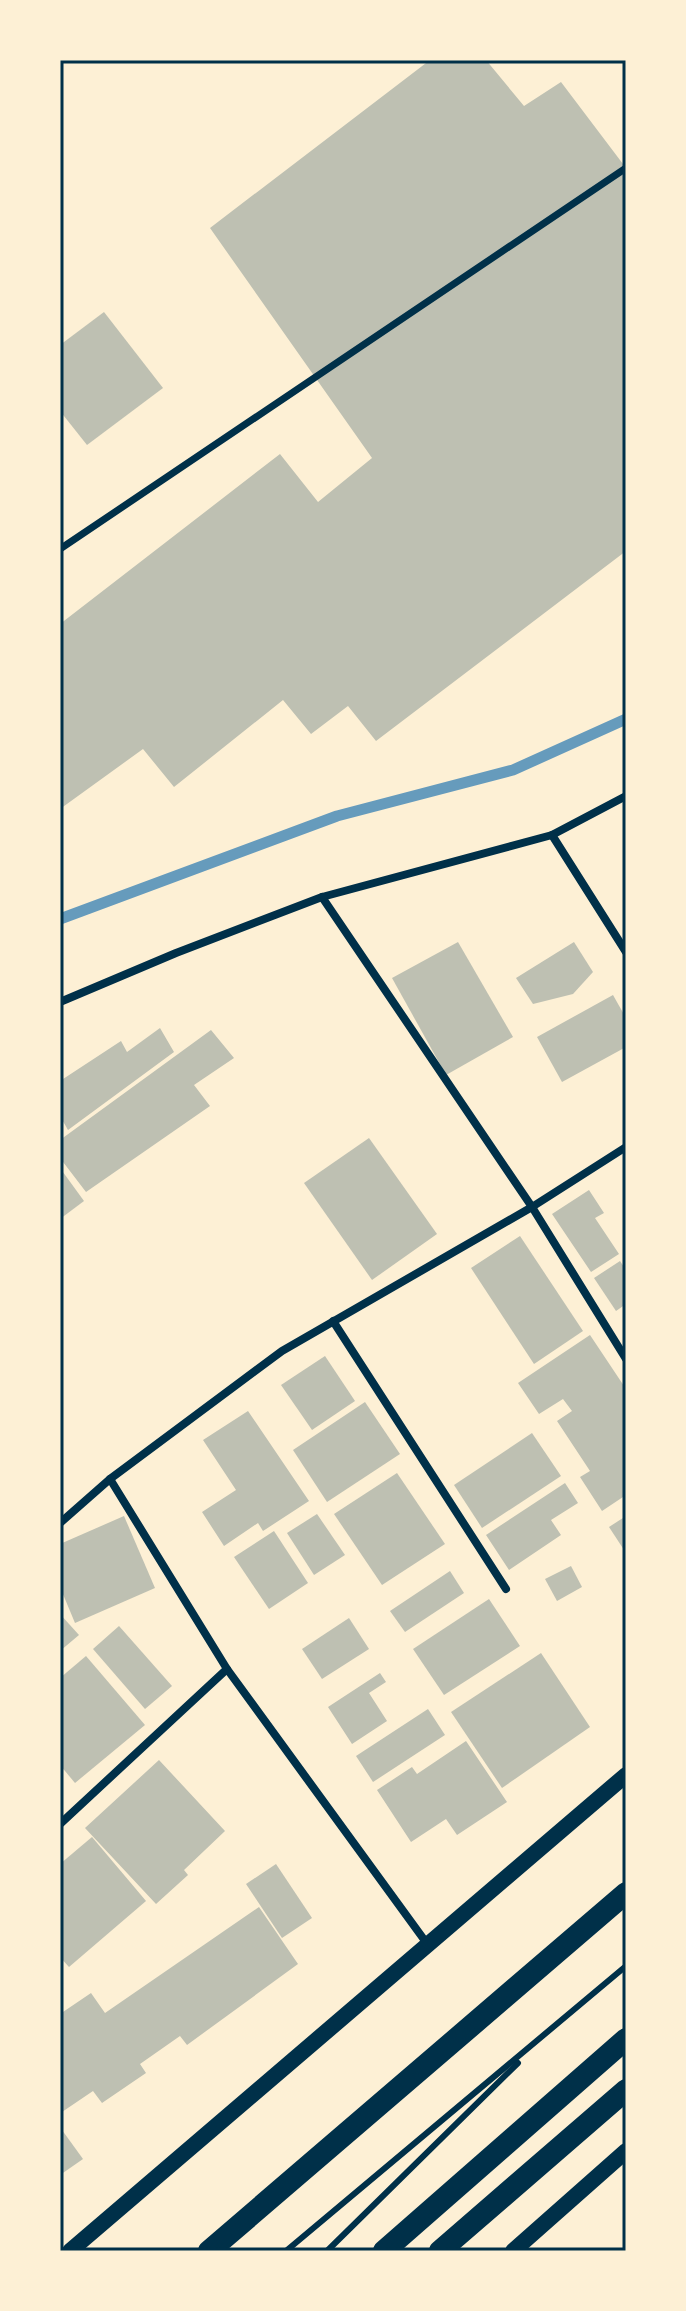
<svg xmlns="http://www.w3.org/2000/svg" width="686" height="2311" viewBox="0 0 686 2311" font-family="'Golos Text',sans-serif">
  <rect width="100%" height="100%" fill="#fdf0d5"/>
  <g fill="none" stroke-linecap="round" stroke-linejoin="round">
    <path stroke="#669bbc" stroke-width="11" d="M60 919 337 816 513 770 626 719"/>
  </g>
  <g fill="#bec0b2">
    <path d="M430 60H486L524 106 561 82 626 168V551L376 741 348 706 311 734 283 700 174 787 143 749 60 809V624L280 454 318 502 372 458 210 228Z"/>
    <path d="M104 312 163 388 87 445 60 411V345Z"/>
    <path d="M458 942 513 1037 446 1075 392 978Z"/>
    <path d="M574 942 593 972 573 994 533 1004 516 978Z"/>
    <path d="M613 995 626 1018V1047L562 1082 537 1037Z"/>
    <path d="M160 1028 174 1052 68 1130 60 1116V1081L121 1041 127 1052Z"/>
    <path d="M211 1030 234 1058 194 1085 210 1106 86 1192 60 1158V1140Z"/>
    <path d="M369 1138 437 1234 372 1280 304 1183Z"/>
    <path d="M60 1168 84 1201 60 1219Z"/>
    <path d="M589 1190 604 1213 595 1218 619 1254 591 1272 552 1214Z"/>
    <path d="M520 1236 583 1331 534 1364 471 1268Z"/>
    <path d="M620 1261 626 1270V1304L616 1311 594 1278Z"/>
    <path d="M590 1335 626 1389V1495L602 1511 580 1477 590 1471 557 1421 572 1411 563 1399 539 1414 518 1383Z"/>
    <path d="M325 1356 355 1401 312 1430 281 1385Z"/>
    <path d="M365 1402 400 1454 327 1502 293 1450Z"/>
    <path d="M248 1411 309 1501 263 1531 258 1523 224 1546 202 1512 236 1490 203 1440Z"/>
    <path d="M532 1433 561 1476 482 1528 454 1485Z"/>
    <path d="M397 1473 445 1544 382 1585 334 1514Z"/>
    <path d="M565 1483 578 1503 551 1520 561 1535 509 1570 486 1535Z"/>
    <path d="M317 1514 345 1555 314 1575 287 1533Z"/>
    <path d="M124 1516 155 1588 75 1623 60 1587V1544Z"/>
    <path d="M626 1516V1553L609 1527Z"/>
    <path d="M274 1531 308 1583 269 1609 234 1557Z"/>
    <path d="M571 1566 582 1587 557 1601 545 1579Z"/>
    <path d="M450 1571 464 1593 405 1632 390 1611Z"/>
    <path d="M489 1599 520 1646 444 1695 413 1649Z"/>
    <path d="M60 1614 79 1635 60 1651Z"/>
    <path d="M349 1618 369 1649 322 1679 302 1649Z"/>
    <path d="M119 1626 172 1686 145 1709 93 1649Z"/>
    <path d="M541 1653 590 1727 502 1788 451 1712Z"/>
    <path d="M86 1656 145 1725 75 1783 60 1765V1678Z"/>
    <path d="M380 1673 386 1682 369 1693 387 1721 352 1744 328 1707Z"/>
    <path d="M428 1709 445 1735 373 1782 356 1756Z"/>
    <path d="M466 1741 507 1802 457 1835 446 1819 411 1842 377 1790 412 1767 417 1774Z"/>
    <path d="M159 1760 225 1831 184 1870 188 1875 156 1904 85 1828Z"/>
    <path d="M92 1837 146 1901 69 1967 60 1957V1864Z"/>
    <path d="M276 1864 312 1918 282 1938 246 1884Z"/>
    <path d="M259 1907 298 1964 187 2045 180 2036 140 2064 146 2073 102 2103 93 2091 62 2112 60 2049 63 2047 60 2043V2014L91 1993 105 2013Z"/>
    <path d="M62 2130 83 2159 60 2175V2132Z"/>
  </g>
  <g fill="none" stroke-linecap="round" stroke-linejoin="round">
    <g stroke="#003049" stroke-width="6">
      <path d="M286 2251 626 1966"/>
      <path d="M327 2251 518 2063"/>
    </g>
    <path stroke="#003049" stroke-width="7" d="M60 549 626 168"/>
    <g stroke="#003049" stroke-width="8">
      <path d="M552 835 626 952"/>
      <path d="M322 897 532 1207 626 1359"/>
      <path d="M60 1002 176 953 322 897 552 835 626 796"/>
      <path d="M333 1321 506 1589"/>
      <path d="M110 1479 227 1669 428 1945"/>
      <path d="M60 1523 110 1479 282 1351 532 1207 626 1147"/>
      <path d="M60 1824 227 1669"/>
    </g>
    <g stroke="#003049" stroke-width="16">
      <path d="M70 2251 626 1775"/>
      <path d="M513 2251 626 2151"/>
    </g>
    <g stroke="#003049" stroke-width="22">
      <path d="M209 2251 626 1893"/>
      <path d="M384 2251 626 2039"/>
      <path d="M440 2251 626 2090"/>
    </g>
  </g>
  <rect width="686" height="2311" fill="none" stroke="#fdf0d5" stroke-width="124"/>
  <rect x="62" y="62" width="562" height="2187" fill="none" stroke="#003049" stroke-width="3"/>
</svg>
